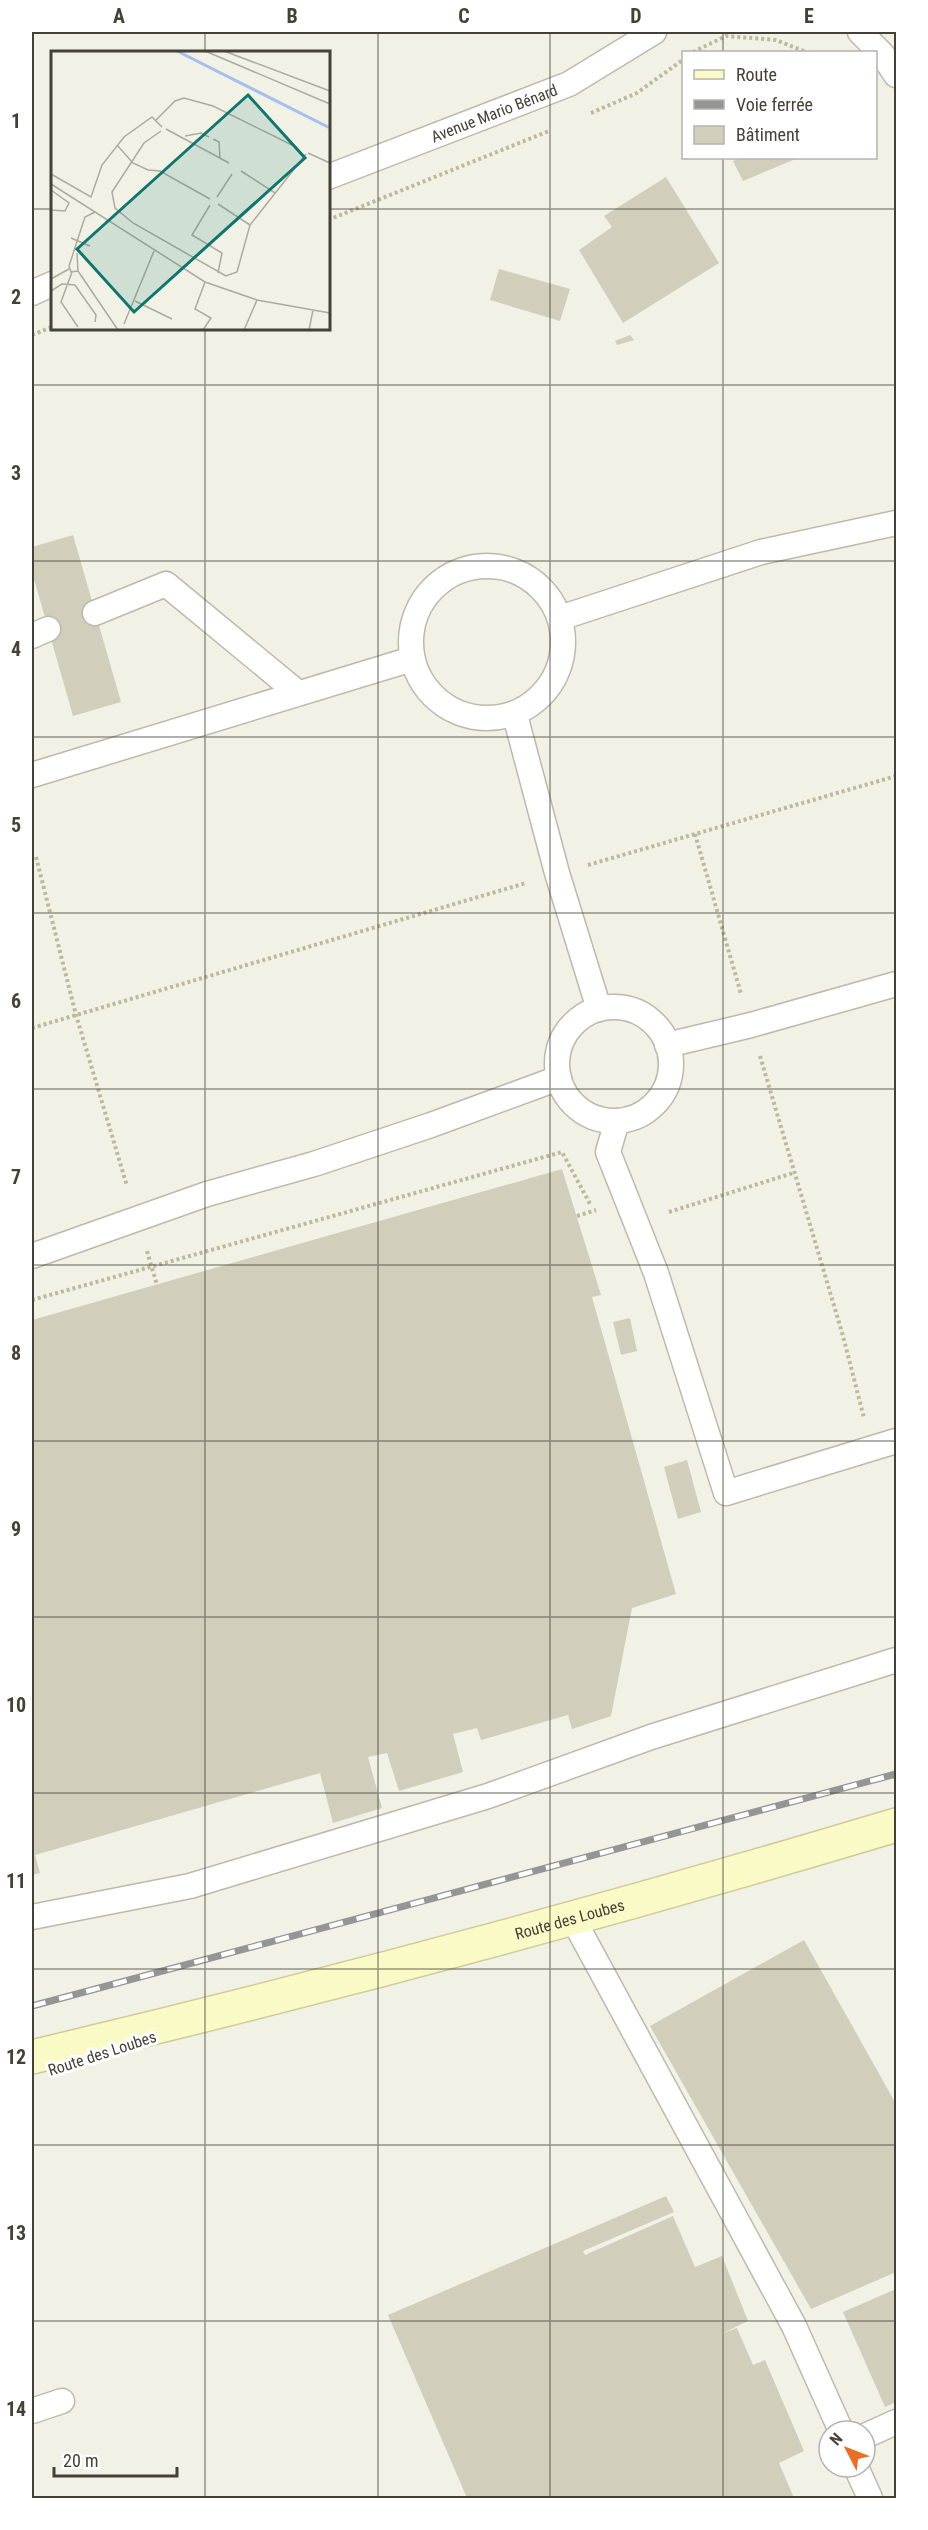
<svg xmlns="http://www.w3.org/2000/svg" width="928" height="2530" viewBox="0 0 928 2530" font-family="'Roboto Condensed',sans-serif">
  <rect width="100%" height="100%" fill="#f1f1e6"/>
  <g fill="#d2cebc">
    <path d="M741 158H798L743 181 733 161Z"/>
    <path d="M666 177 719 263 623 323 579 250 612 227 604 216Z"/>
    <path d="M499 269 570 289 560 321 490 300Z"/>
    <path d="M630 335 634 340 617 345 615 341Z"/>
    <path d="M73 535 121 702 73 716 32 572V547Z"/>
    <path d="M562 1169 601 1295 592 1297 676 1594 632 1608 611 1716 572 1729 568 1715 481 1740 477 1728 453 1734 463 1772 399 1791 387 1753 368 1757 382 1808 333 1823 320 1773 35 1855 40 1873 32 1875V1320Z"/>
    <path d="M630 1318 637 1351 621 1355 613 1322Z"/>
    <path d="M687 1460 701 1512 678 1519 664 1467Z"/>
    <path d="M804 1940 896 2104V2272L811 2309 650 2026Z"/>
    <path d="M666 2196 674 2212 583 2251 585 2255 673 2216 695 2267 722 2256 748 2321 723 2333 737 2328 753 2365 765 2360 804 2451 779 2463 794 2498H467L388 2315Z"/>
    <path d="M896 2289V2402L885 2407 843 2312Z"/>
  </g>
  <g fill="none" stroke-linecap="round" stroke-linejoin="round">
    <defs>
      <g id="lane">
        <path d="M860 32 882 54 896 75"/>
        <path id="s1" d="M328 177 569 84 654 32"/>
        <path d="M32 293 52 284"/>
        <circle cx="487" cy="642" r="76"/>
        <path d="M95 613 166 584 298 693"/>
        <path d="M560 618 761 552 896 523"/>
        <path d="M32 636 48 629"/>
        <path d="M515 715 557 873 599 1009"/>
        <path d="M32 775 412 659"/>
        <circle cx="614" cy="1064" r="57"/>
        <path d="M667 1045 751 1025 896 984"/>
        <path d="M617 1121 608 1152 656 1273 726 1493 896 1441"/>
        <path d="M32 1256 207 1194 314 1164 431 1125 559 1078"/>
        <path d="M32 1917 190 1886 488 1796 651 1737 896 1660"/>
        <path d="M573 1919 794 2326 841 2431"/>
        <path d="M32 2411 62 2401"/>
        <path d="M865 2436 896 2422"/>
        <path d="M856 2467 870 2498"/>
      </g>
      <g id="secondary">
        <path id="s2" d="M32 2057C322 1988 610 1911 896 1825"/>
      </g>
    </defs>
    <use href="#lane" stroke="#bcbaa9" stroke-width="27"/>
    <use href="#secondary" stroke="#cecc98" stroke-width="36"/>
    <g stroke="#bdb99b" stroke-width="4" stroke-dasharray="3 3" stroke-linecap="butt">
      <path d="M693 52 726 36 776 40 806 52"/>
      <path d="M591 113 637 93 684 59"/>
      <path d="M328 220 549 131"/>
      <path d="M32 335 52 327"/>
      <path d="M695 834 741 994"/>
      <path d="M36 857 76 1015 127 1186"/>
      <path d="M588 865 896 776"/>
      <path d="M32 1028 526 883"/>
      <path d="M760 1056 843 1336 864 1418"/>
      <path d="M669 1212 793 1173"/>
      <path d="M577 1216 596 1210"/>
      <path d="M147 1251 157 1285"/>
      <path d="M32 1300 562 1152 590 1204"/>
    </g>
    <use href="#lane" stroke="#fff" stroke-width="24"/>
    <use href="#secondary" stroke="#fafac7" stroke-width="33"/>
    <defs>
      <path id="rail" d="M32 2006 896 1774"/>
    </defs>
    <use href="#rail" stroke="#959595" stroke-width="7"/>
    <use href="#rail" stroke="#fff" stroke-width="4.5" stroke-dasharray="14" stroke-linecap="butt"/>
  </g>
  <path fill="none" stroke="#444136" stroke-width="1.5" stroke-opacity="0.55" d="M205 32V52M378 32V2498M550 32V2498M723 32V52M723 158V2498M32 209H52M328 209H896M205 328V2498M32 385H896M32 561H896M32 737H896M32 913H896M32 1089H896M32 1265H896M32 1441H896M32 1617H896M32 1793H896M32 1969H896M32 2145H896M32 2321H896"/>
  <g text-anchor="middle" stroke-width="6" stroke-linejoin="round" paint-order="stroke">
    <g font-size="16" fill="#444136" stroke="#fff">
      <text dy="6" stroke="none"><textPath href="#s1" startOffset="178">Avenue Mario Bénard</textPath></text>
      <text dy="6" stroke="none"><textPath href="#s2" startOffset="555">Route des Loubes</textPath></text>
      <text transform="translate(102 2053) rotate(-18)" y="6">Route des Loubes</text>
    </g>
  </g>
  <g transform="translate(51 51)">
    <rect width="279" height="279" fill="#f1f1e6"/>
    <path fill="none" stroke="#a6bfeb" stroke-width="3" d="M126 0 279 77"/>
    <path fill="none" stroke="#acaba0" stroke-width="1.5" d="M154 0 279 53M173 0 279 40M105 69 124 50 133 47 162 55 245 96M115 78 178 112M110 80 93 92 61 141 64 157 82 172 175 225 186 221 199 174 255 103M134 85 150 82 158 86M162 88 168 91 169 107M66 94 82 112 97 119 109 120 159 148M257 102 279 112M190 120 224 142M0 123 40 146 51 114 73 86 101 66 111 76M0 133 154 231 206 249 279 262M166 146 181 123M167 153 199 174M159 154 141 184 171 202 167 222M0 159 14 160 18 152 0 139M20 187 39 195M26 202 27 220M27 220 20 221 18 215 34 166 44 161M27 220 67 279M21 221 10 251 27 276M0 228 18 218M0 240 11 233 24 234 45 264 44 271M84 250 121 268M73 273 103 200M152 279 160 267 144 258 154 231M193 279 206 249M258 279 262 259"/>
    <path fill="#0f766e" fill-opacity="0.15" stroke="#0f766e" stroke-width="3" d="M197 44 254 107 83 261 26 198Z"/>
    <rect width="279" height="279" fill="none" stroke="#444136" stroke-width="3"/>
  </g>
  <rect width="928" height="2530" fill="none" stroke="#ffffff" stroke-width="66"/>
  <rect x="682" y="51" width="195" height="108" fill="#ffffff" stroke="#b4b3af" stroke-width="1.5"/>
  <rect x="694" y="70" width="30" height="9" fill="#fafac7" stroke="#b4b3af" stroke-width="1.5"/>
  <text x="736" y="81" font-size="18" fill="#444136">Route</text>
  <rect x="694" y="100" width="30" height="9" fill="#959595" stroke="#b4b3af" stroke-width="1.5"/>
  <text x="736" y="111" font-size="18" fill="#444136">Voie ferrée</text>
  <rect x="694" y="126" width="30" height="18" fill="#d2cebc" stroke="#b4b3af" stroke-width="1.5"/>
  <text x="736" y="141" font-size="18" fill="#444136">Bâtiment</text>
  <g transform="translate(847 2449) rotate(312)"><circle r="28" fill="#ffffff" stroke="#b4b3af" stroke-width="1.5"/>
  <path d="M0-4.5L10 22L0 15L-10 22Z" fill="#ea6e24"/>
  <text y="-9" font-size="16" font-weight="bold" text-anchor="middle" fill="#444136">N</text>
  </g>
  <path d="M54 2467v9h123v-9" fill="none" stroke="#444136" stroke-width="3"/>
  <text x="63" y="2467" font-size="18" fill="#444136" stroke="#ffffff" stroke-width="4.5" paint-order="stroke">20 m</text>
  <rect x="33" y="33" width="862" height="2464" fill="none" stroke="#444136" stroke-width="2"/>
  <g font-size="20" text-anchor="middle" font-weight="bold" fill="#444136">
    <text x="119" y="23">A</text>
    <text x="292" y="23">B</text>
    <text x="464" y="23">C</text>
    <text x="636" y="23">D</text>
    <text x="809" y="23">E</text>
    <text x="16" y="128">1</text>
    <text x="16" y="304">2</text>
    <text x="16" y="480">3</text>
    <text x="16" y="656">4</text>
    <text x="16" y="832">5</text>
    <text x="16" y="1008">6</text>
    <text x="16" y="1184">7</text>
    <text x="16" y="1360">8</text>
    <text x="16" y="1536">9</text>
    <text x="16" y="1712">10</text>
    <text x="16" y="1888">11</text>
    <text x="16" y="2064">12</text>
    <text x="16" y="2240">13</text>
    <text x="16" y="2416">14</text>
  </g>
</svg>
